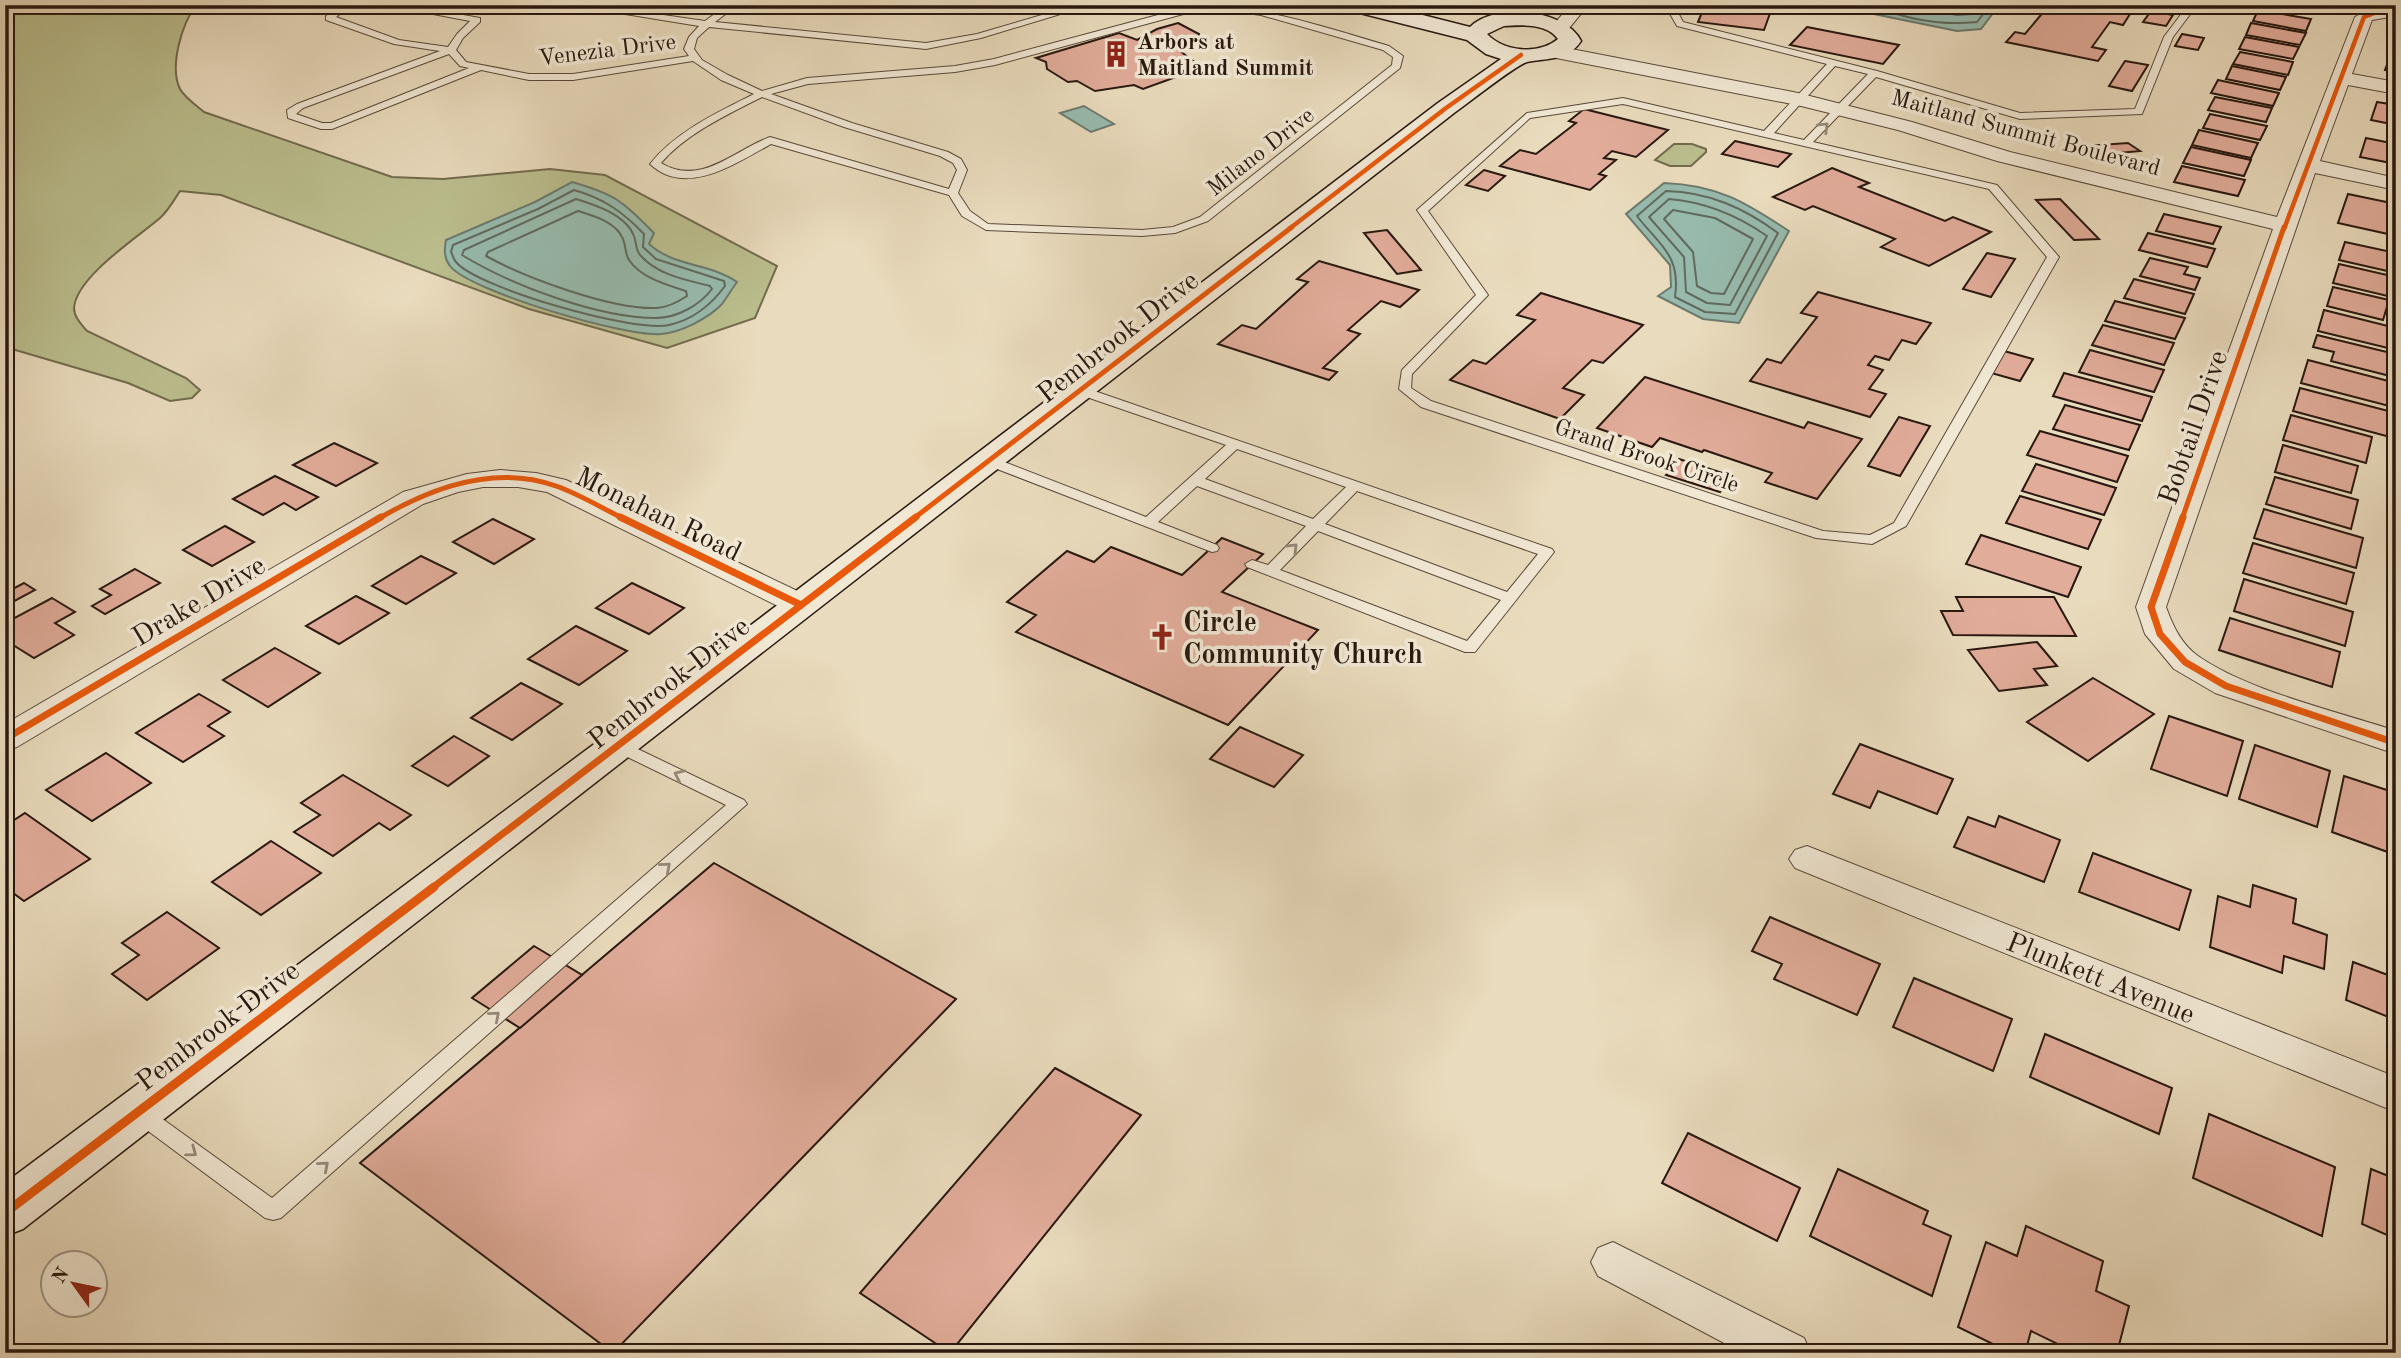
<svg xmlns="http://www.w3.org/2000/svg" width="2401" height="1358" viewBox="0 0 2401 1358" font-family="'Old Standard TT',serif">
  <rect width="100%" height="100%" fill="#e9dbbd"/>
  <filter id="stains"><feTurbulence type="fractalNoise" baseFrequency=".00286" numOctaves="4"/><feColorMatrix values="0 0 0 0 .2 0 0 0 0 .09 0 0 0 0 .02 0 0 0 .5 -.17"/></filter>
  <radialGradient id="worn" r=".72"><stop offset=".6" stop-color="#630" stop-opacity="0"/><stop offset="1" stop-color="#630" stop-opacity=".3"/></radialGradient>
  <g fill="#bbbe8e" stroke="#726b4e" stroke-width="2">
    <path d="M5 5H196C182 24 169 66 180 89 185 98 197 106 204 112L392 177 443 179 550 169 605 175 777 266 755 318 667 348 529 309 221 195 180 191C174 200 168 211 160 218 138 237 76 277 74 308 74 317 81 324 87 331L186 378 200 390 192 398 170 401 128 383 5 347Z"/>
    <path d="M1674 144H1692L1706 149V152L1691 166H1670L1655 160Z"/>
  </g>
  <g fill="#97bbae" stroke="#6b7a6e" stroke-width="2">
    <path d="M1860 5H1999L1981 29 1957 31 1869 13Z"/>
    <path d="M1084 106 1114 124 1091 132 1060 113Z"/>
    <path d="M572 182C617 195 622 201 654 233L649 244C674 267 710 263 737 282 732 289 727 297 722 304 709 318 680 333 661 334 628 338 469 291 450 266 444 258 444 250 446 240L535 202Z"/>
    <path d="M1664 183C1718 185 1745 202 1789 231L1739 323 1703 319 1658 296 1671 287 1670 265 1626 214Z"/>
  </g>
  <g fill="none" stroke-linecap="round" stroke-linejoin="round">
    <g stroke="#606a5e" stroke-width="2">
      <path d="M1871 5C1905 19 1940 26 1977 22L1990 5"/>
      <path d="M1902 5 1957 15 1972 14 1979 5"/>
      <path d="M574 190C603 198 623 212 644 234L643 247 656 259 724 281 725 286C711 305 692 320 669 325 635 333 477 288 456 262 453 259 453 255 451 252L453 245 538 209Z"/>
      <path d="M1666 191C1709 192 1744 208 1778 233L1735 314 1705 312 1675 297C1681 255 1660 246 1637 216Z"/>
      <path d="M576 199C596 205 626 215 634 236 637 244 635 250 641 256 658 275 686 280 710 286L712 289C700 305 677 318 656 318 598 318 511 285 462 255L464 250Z"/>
      <path d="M1669 199C1706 202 1737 215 1767 236L1730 305 1707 303 1686 292 1684 257 1649 217Z"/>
      <path d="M1673 210 1715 218 1753 239 1724 294 1711 293 1697 286 1693 252 1664 219Z"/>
      <path d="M578 211C594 216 616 222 623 239 626 246 625 254 629 260 641 278 667 285 686 291L687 296C678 302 668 307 657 308 612 310 526 278 486 256L488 252Z"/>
    </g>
  </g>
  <g fill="#e1ac9a" stroke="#29180f" stroke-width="2">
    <path d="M1705 5H1773L1764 30 1698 22Z"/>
    <path d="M2035 5H2082L2130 14 2123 25 2110 22 2092 47 2106 50 2098 61 2006 42 2015 32 2025 34 2045 10 2033 7Z"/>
    <path d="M2259 5H2311L2317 6 2314 13 2299 10 2296 14 2258 7Z"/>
    <path d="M2258 10 2311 19 2306 31 2253 21Z"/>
    <path d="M2151 11 2173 15 2166 26 2143 22Z"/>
    <path d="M1178 23 1199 34 1196 49 1180 51 1193 61 1171 74 1176 77 1143 89 1134 85 1095 91 1077 81 1068 82 1047 69 1046 62 1036 58 1119 33 1137 40 1157 29Z"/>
    <path d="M2251 23 2306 33 2300 45 2246 35Z"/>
    <path d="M1807 27 1899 45 1883 64 1790 45Z"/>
    <path d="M2182 34 2204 38 2198 50 2175 46Z"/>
    <path d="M2245 37 2299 47 2293 59 2239 49Z"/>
    <path d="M2240 52 2293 62 2288 75 2233 64Z"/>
    <path d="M2391 54 2396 55V72L2385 70Z"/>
    <path d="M2125 61 2148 65 2132 91 2109 86Z"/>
    <path d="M2232 66 2286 77 2280 90 2226 79Z"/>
    <path d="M2218 80 2279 93 2273 106 2211 93Z"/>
    <path d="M2215 97 2272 108 2266 122 2208 110Z"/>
    <path d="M2377 102 2396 105V125L2371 120Z"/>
    <path d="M1584 109 1668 130 1636 157 1612 151 1604 158 1616 160 1599 174 1606 176 1590 190 1500 166 1520 150 1536 154 1576 123 1569 121Z"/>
    <path d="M2210 114 2267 126 2260 140 2203 128Z"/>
    <path d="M2199 130 2258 143 2251 158 2192 145Z"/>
    <path d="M2366 138 2396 144V164L2360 157Z"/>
    <path d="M1735 141 1791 154 1778 167 1722 154Z"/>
    <path d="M2128 143 2140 151 2097 155 2085 146Z"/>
    <path d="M2191 147 2251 160 2244 176 2183 163Z"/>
    <path d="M2182 166 2245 180 2238 196 2174 182Z"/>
    <path d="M1832 168 1869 183 1859 187 1945 221 1953 217 1991 232 1929 266 1881 247 1895 239 1813 206 1805 210 1773 197Z"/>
    <path d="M1484 170 1505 176 1488 191 1466 185Z"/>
    <path d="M2348 194 2396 204 2388 234 2338 223Z"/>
    <path d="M2060 199 2099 239 2074 240 2036 200Z"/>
    <path d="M2164 214 2221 227 2213 244 2156 231Z"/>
    <path d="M1387 230 1421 270 1397 274 1364 233Z"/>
    <path d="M2148 233 2215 249 2207 267 2139 250Z"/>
    <path d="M2345 242 2396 253V273L2339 260Z"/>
    <path d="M1987 253 2015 259 1991 297 1963 289Z"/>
    <path d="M2150 258 2188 267 2184 274 2200 278 2195 290 2140 276Z"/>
    <path d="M1319 261 1419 290 1400 307 1381 301 1348 330 1360 334 1323 368 1337 372 1329 380 1218 344 1242 325 1256 329 1308 282 1297 279Z"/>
    <path d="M2339 264 2396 277V298L2333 283Z"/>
    <path d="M2134 279 2194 294 2185 314 2124 298Z"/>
    <path d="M2333 287 2389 300 2383 320 2327 306Z"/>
    <path d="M1818 292 1931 323 1916 344 1902 340 1889 360 1875 356 1868 365 1883 370 1869 389 1886 394 1870 417 1750 381 1767 359 1781 363 1817 317 1801 313Z"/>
    <path d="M1541 293 1643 325 1603 363 1592 360 1563 388 1584 395 1560 419 1450 380 1473 360 1486 364 1535 320 1517 315Z"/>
    <path d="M2115 301 2185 318 2175 339 2105 321Z"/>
    <path d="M2324 310 2396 328V350L2318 331Z"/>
    <path d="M2103 325 2174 343 2164 365 2092 345Z"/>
    <path d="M2317 335 2395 354 2390 376 2331 361 2334 352 2313 347Z"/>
    <path d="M2090 350 2164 370 2154 392 2079 372Z"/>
    <path d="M2004 351 2033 359 2020 381 1991 373Z"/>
    <path d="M2308 360 2396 383 2393 407 2301 383Z"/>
    <path d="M2064 373 2152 397 2142 421 2053 396Z"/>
    <path d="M1645 377 1804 428 1808 422 1862 439 1817 499 1765 482 1772 473 1704 450 1702 452 1660 438 1652 447 1597 428Z"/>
    <path d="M2300 388 2396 413 2390 437 2293 411Z"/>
    <path d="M2065 405 2140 425 2129 450 2053 429Z"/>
    <path d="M2291 415 2372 437 2366 463 2283 440Z"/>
    <path d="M1899 417 1930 426 1900 476 1868 466Z"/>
    <path d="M2040 431 2128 456 2117 482 2027 455Z"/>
    <path d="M334 443 377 463 336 486 293 465Z"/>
    <path d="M2283 445 2358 466 2351 493 2275 472Z"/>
    <path d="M1679 459 1732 476 1720 492 1666 475Z"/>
    <path d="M2036 464 2116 488 2104 515 2022 491Z"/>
    <path d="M275 476 318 497 296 510 284 503 263 515 233 499Z"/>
    <path d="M2275 477 2358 500 2351 529 2266 504Z"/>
    <path d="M2020 496 2101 520 2088 549 2006 523Z"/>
    <path d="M2264 509 2363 538 2356 568 2254 538Z"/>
    <path d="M493 519 534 539 494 564 453 542Z"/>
    <path d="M225 526 254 542 212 566 183 550Z"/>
    <path d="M1981 535 2081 567 2068 597 1966 564Z"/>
    <path d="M1222 538 1263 554 1222 592 1318 630 1228 725 1016 632 1036 615 1007 602 1067 551 1094 562 1111 547 1182 575Z"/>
    <path d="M2253 543 2354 573 2346 604 2243 573Z"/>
    <path d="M421 556 456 573 406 604 372 586Z"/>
    <path d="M135 569 160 583 105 614 92 606 111 595 100 589Z"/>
    <path d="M2244 579 2353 612 2345 646 2234 611Z"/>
    <path d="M24 583 35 590 5 606V593Z"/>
    <path d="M632 583 684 608 649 634 596 608Z"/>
    <path d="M356 596 389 613 339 644 306 626Z"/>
    <path d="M1956 597H2054L2076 636 1953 635 1941 611H1963Z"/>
    <path d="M52 598 75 612 55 623 74 635 34 658 5 640V623Z"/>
    <path d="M2230 618 2340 652 2332 687 2219 650Z"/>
    <path d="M576 626 627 651 579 685 528 659Z"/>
    <path d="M2037 642 2057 666 2034 669 2047 685 1999 691 1968 650Z"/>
    <path d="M275 648 320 673 268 707 223 680Z"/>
    <path d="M2093 678 2154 714 2088 761 2027 722Z"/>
    <path d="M521 683 562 704 512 740 471 718Z"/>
    <path d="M199 694 230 712 208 726 224 736 183 762 136 733Z"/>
    <path d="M2169 716 2243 741 2227 796 2151 769Z"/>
    <path d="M1240 727 1303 755 1274 787 1210 759Z"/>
    <path d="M454 736 489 756 448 786 412 766Z"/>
    <path d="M1860 744 1953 779 1937 814 1878 791 1870 808 1833 794Z"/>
    <path d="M2255 745 2330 771 2317 827 2239 799Z"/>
    <path d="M106 753 151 783 92 821 46 790Z"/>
    <path d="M343 775 411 815 390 830 379 823 333 856 294 832 320 815 301 803Z"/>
    <path d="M2344 776 2396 793V855L2332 832Z"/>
    <path d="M25 813 90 859 24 901 5 887V826Z"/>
    <path d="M1999 816 2060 840 2044 882 1954 847 1968 817 1995 827Z"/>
    <path d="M271 841 321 873 261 915 212 882Z"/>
    <path d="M2093 853 2191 890 2179 930 2079 892Z"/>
    <path d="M714 863 956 999 613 1353 360 1163Z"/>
    <path d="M2253 885 2296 899 2293 923 2327 935 2324 969 2284 956 2282 973 2210 947 2218 896 2250 907Z"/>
    <path d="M167 912 219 948 147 1000 112 974 139 955 122 943Z"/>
    <path d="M1770 917 1880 964 1857 1015 1774 979 1782 964 1752 951Z"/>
    <path d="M534 946 582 975 520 1028 472 998Z"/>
    <path d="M2353 962 2396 978V1020L2346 1000Z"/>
    <path d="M1914 978 2012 1019 1993 1071 1893 1027Z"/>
    <path d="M2045 1034 2172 1088 2159 1134 2030 1077Z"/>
    <path d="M1055 1068 1141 1115 950 1353 860 1293Z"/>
    <path d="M2209 1114 2335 1167 2322 1236 2193 1178Z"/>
    <path d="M1688 1133 1800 1188 1777 1241 1662 1183Z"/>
    <path d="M1838 1169 1928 1211 1923 1224 1951 1236 1932 1296 1810 1236Z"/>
    <path d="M2371 1169 2396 1179V1239L2362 1224Z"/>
    <path d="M2026 1226 2103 1261 2096 1291 2129 1306 2117 1353H2076L2031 1331 2025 1353H2011L1958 1327 1986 1242 2017 1256Z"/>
  </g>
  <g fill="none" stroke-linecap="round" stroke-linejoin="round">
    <defs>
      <g id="lane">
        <path d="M341 5H351L336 17 399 40 448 47 457 34 470 21 386 5H407L480 18V22L463 38 456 50 466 62 529 74H573L689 56 684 49 689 37 699 26 570 5H594L705 21 727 5H737L715 22 926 43 977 34 1076 5H1090L981 38 926 49 709 27 697 38 694 49 702 60 728 75 762 91 807 78 955 66 994 59 1184 8C1249 0 1327 28 1389 46L1403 56 1400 68 1208 221 1175 233 1142 236 986 230 962 216 949 195 771 144C736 163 686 198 650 164 675 132 718 112 754 94L721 80 693 61 573 80H529L481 70 332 129H321L288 118 287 110 297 104 440 51 394 44 326 20V16ZM1220 9 1261 15 1383 50 1393 57 1392 65 1200 217 1173 227 1142 230 988 224 970 211 958 193 967 170 961 159 948 152 852 123 771 94 808 84 955 72 995 65 1187 13ZM449 54 460 66 469 68 331 123H322L296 114 303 108ZM762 97 844 127 940 156 953 163 957 170 949 189 770 137C734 150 701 187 661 163 686 134 728 114 762 97Z"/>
        <path d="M1665 5H1674L1683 22 1877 71 2020 113 2135 109 2164 37 2188 5H2197L2173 37 2142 114 2020 119 1876 77 1813 142 1997 185 2059 257 1906 526 1872 544 1816 538 1421 407 1399 389 1402 370 1476 295 1417 210 1527 113 1623 98 1764 131 1827 64 1677 26ZM1835 66 1868 74 1804 140 1774 133ZM1623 104 1989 189 2047 257 1894 523 1870 535 1823 531 1431 401 1411 388 1412 374 1488 295 1428 211 1530 118Z"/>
        <path d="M1080 386 1552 549 1554 552 1475 652H1465L1247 567 1245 564 1252 560 1268 565 1306 526 1197 486 1158 522 1217 545 1219 548 1217 551 1212 552 984 464 982 461 984 458H994L1146 517 1226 445 1075 393V387ZM1237 449 1346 487 1313 519 1205 479ZM1357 491 1538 554 1507 592 1325 524ZM1318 531 1501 600 1467 641 1280 570Z"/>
        <path d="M619 740 744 800 747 804 281 1218 273 1220 265 1218 132 1119 129 1113 132 1107 139 1104 146 1107 272 1198 726 805 613 750 611 746 613 742Z"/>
      </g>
      <g id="street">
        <path d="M1535 5H1560L1557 9 1516 24 1507 19 1510 15Z"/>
        <path d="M1570 5H1588L1566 32H1554L1551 28Z"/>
        <path d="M2396 6V16L2372 20 2352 74 2396 82V94L2348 85 2320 161 2396 178V190L2315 173 2166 607C2173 626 2181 644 2198 656 2248 691 2336 711 2396 731V754L2215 693 2174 669 2145 634 2136 607 2273 229 1997 161 1898 130 1797 105 1556 58 1547 52 1556 46 1798 93 1912 122 2010 152 2277 217 2355 17 2371 8Z"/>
        <path d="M500 470 536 473 566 480 812 598 816 605 812 612 801 614 790 612 547 492 518 487H483L458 492 423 504 17 747 5 750V724L403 492 467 474Z"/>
        <path d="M1807 846 2396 1077V1112L1795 868 1789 859 1795 850Z"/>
        <path d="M1613 1242 1804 1338 1811 1353H1743L1598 1276 1591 1262 1598 1248Z"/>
      </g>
      <path id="secondary" d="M1345 5H1383L1470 27C1494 2 1566 9 1581 41 1568 61 1547 58 1527 62 1516 65 1467 104 1454 113L23 1229 5 1236V1183L605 736 1438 103 1501 59 1486 54 1467 40 1348 10ZM1504 26C1522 25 1547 23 1558 39 1539 55 1504 52 1487 34Z"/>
    </defs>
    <use href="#lane" stroke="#59493a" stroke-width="2"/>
    <use href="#street" stroke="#59493a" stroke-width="2"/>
    <use href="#secondary" stroke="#29180f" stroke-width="3"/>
    <use href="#lane" fill="#f1e8d4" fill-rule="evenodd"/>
    <use href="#street" fill="#f1e8d4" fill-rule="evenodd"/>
    <use href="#secondary" fill="#f1e8d4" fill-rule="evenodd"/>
    <defs>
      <g id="cycleway-far3">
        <path d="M1289 229 1446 108 1521 55"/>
        <path d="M2284 229 2364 17 2377 12 2396 11"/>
      </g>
      <g id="cycleway-far2">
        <path d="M378 519C430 488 495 464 556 486 579 494 602 508 624 519"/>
        <path d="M913 519 1292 227"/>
        <path d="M2182 519 2284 227"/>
      </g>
      <g id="cycleway-far1">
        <path d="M620 517 801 605"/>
        <path d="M2183 517 2151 607 2160 634 2185 662 2226 686 2396 743"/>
        <path d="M5 739 381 517"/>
        <path d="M432 888 916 517"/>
      </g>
      <path id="cycleway" d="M5 1213 434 887"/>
    </defs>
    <use href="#cycleway-far3" stroke="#f1e8d4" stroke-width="7"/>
    <use href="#cycleway-far2" stroke="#f1e8d4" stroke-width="9"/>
    <use href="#cycleway-far1" stroke="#f1e8d4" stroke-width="11"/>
    <use href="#cycleway" stroke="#f1e8d4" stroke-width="13"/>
    <use href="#cycleway-far3" stroke="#e8590c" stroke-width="4.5"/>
    <use href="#cycleway-far2" stroke="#e8590c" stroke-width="5"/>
    <use href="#cycleway-far1" stroke="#e8590c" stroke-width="7"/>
    <use href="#cycleway" stroke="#e8590c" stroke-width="9"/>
  </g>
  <defs><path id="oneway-chevron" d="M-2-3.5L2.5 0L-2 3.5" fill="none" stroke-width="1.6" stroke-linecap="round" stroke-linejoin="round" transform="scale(1.75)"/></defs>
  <g stroke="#978a7b">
    <use href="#oneway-chevron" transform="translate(1824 127) rotate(-45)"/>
    <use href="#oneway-chevron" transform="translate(1293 548) rotate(-45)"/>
    <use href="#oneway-chevron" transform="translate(679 775) rotate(-155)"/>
    <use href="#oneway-chevron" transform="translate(666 867) rotate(-41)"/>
    <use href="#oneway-chevron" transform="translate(495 1016) rotate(-41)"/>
    <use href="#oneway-chevron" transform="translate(192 1152) rotate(36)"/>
    <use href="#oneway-chevron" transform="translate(324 1166) rotate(-41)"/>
  </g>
  <defs>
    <symbol id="building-bare" viewBox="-9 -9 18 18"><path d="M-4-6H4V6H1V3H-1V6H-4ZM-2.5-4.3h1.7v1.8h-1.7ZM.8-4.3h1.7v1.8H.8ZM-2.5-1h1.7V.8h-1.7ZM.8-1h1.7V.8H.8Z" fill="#8f2418" stroke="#f1e8d4" stroke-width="2.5" paint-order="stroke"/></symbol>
    <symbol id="church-bare" viewBox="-9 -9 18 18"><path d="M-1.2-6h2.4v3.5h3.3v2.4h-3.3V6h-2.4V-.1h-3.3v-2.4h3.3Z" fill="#8f2418" stroke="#f1e8d4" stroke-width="2.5" paint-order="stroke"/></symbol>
  </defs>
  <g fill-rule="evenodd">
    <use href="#building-bare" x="1097" y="35" width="38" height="38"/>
    <use href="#church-bare" x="1143" y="618" width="38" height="38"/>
  </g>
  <g text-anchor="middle" stroke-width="7" stroke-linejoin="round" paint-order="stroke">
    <g font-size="23" font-weight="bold" fill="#29180f" stroke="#f1e8d4" text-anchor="start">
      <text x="1137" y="49">Arbors at<tspan x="1137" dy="26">Maitland Summit</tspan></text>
    </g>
    <g font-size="23" fill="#29180f" stroke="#f1e8d4">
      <text transform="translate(607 49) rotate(-7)" y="8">Venezia Drive</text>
      <text transform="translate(2026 132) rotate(15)" y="8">Maitland Summit Boulevard</text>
      <text transform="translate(1260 151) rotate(-38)" y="8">Milano Drive</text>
      <text transform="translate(1647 455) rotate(18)" y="8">Grand Brook Circle</text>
    </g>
    <g font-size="28" fill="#29180f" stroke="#f1e8d4">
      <text transform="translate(1117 336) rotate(-38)" y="10">Pembrook Drive</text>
      <text transform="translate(2192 427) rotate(-71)" y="10">Bobtail Drive</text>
      <text transform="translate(659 513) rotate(26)" y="10">Monahan Road</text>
      <text transform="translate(198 600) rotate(-31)" y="10">Drake Drive</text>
      <text transform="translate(668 682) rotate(-38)" y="10">Pembrook Drive</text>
      <text transform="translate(2101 977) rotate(22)" y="10">Plunkett Avenue</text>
      <text transform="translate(217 1025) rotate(-37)" y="10">Pembrook Drive</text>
    </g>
    <g font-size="28" font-weight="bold" fill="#29180f" stroke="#f1e8d4" text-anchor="start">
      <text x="1183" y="631">Circle<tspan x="1183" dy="32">Community Church</tspan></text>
    </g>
  </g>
  <rect width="2401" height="1358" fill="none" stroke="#e9dbbd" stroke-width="28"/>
  <rect x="7" y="7" width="2387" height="1344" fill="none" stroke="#29180f" stroke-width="3.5"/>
  <rect x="14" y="14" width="2373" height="1330" fill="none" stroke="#29180f" stroke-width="2"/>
  <g transform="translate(74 1284) rotate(303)"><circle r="33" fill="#f1e8d4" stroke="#a19585" stroke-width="2"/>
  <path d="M0-5L12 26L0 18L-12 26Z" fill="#8f2418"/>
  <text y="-10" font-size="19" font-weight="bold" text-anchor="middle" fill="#29180f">N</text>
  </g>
  <rect width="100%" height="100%" filter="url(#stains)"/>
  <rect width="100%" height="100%" fill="url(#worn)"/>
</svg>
